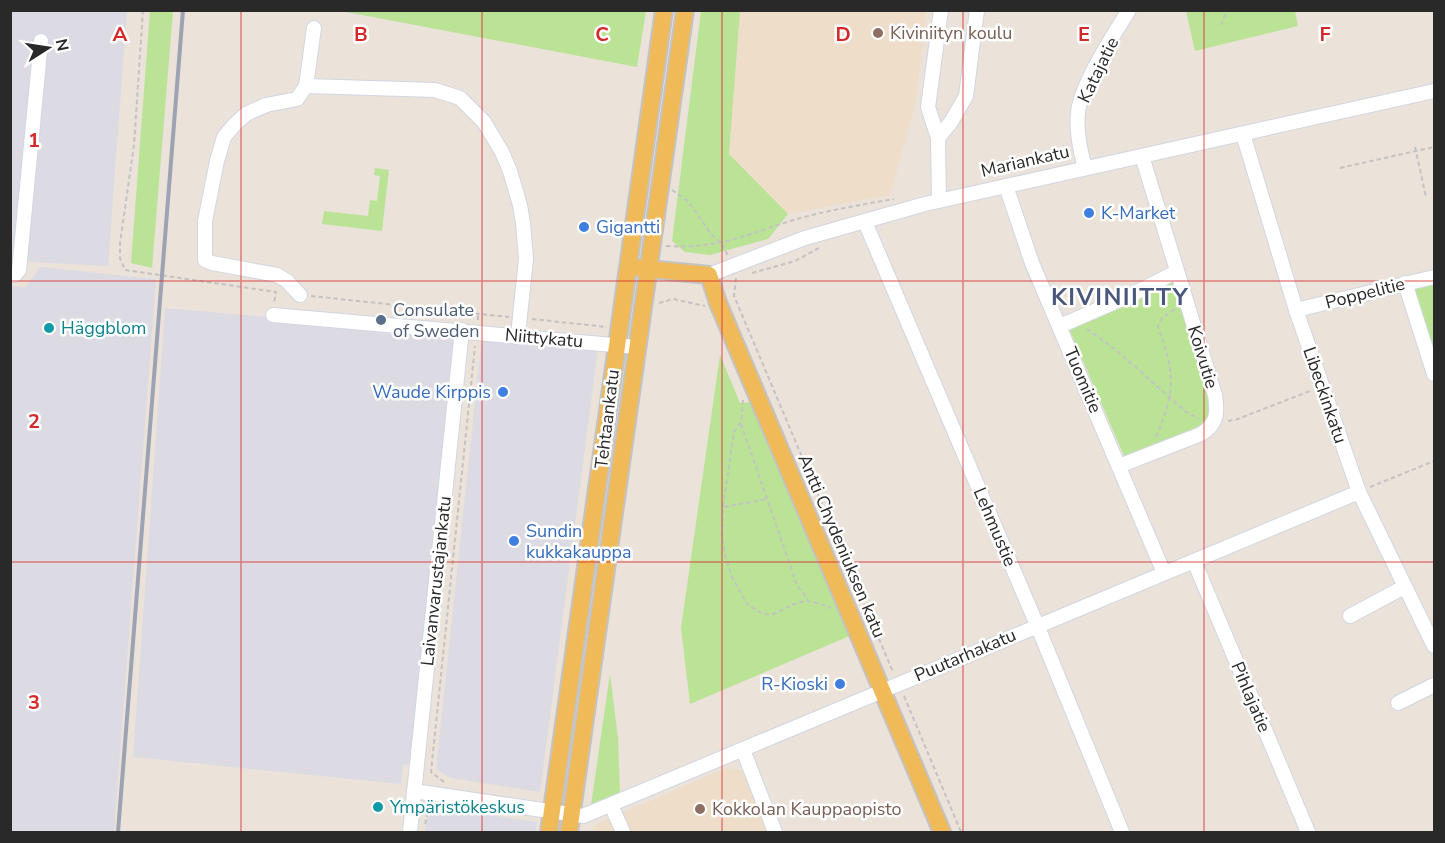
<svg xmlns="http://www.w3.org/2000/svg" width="1445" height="843" viewBox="0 0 1445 843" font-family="'Nunito Sans',sans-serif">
  <rect width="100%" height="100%" fill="#ebe2da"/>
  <g fill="#dcdbe4">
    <path d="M11 11H127L108 266 11 261Z"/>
    <path d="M40 267 156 279 114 832H11V286L26 287Z"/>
    <path d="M165 308 457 334 412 763 403 765 401 784 133 757Z"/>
    <path d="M482 337 598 348 540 792 451 778 436 769Z"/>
    <path d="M442 808 537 822 536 832H425L427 818 437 809Z"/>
  </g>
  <g fill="#edddc9">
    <path d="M740 11H927L915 105 890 195 788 214 729 154Z"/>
    <path d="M727 768 742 771 767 832H589L599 823Z"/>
  </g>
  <g fill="#bae396">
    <path d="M150 11H173L152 268 131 263Z"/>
    <path d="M341 11 646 10V11L637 67Z"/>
    <path d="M701 11H740L729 154 788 214 768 239 710 255 685 252 672 241Z"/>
    <path d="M1186 11H1295L1298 26 1195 51Z"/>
    <path d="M375 168 389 170 382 231 322 224 324 211 368 216 370 200 377 201 380 176 374 175Z"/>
    <path d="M1172 280 1199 361 1212 413 1204 425 1197 430 1125 458 1068 326Z"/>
    <path d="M1434 285V360L1414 289Z"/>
    <path d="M720 355 740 403 752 402 852 635 690 704 681 628Z"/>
    <path d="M610 674 618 738 620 794 591 805Z"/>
  </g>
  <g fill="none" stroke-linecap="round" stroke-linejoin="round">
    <defs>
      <g id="minor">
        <path d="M306 86 314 28"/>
        <path d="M1243 134 1296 310 1359 492 1434 646"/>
        <path d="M938 138 928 107 941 10"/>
        <path d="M1085 168C1080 150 1076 130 1078 112 1082 82 1113 36 1129 10"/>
        <path d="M1006 186 1032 263 1164 573"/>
        <path d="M939 200 938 138 951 122 966 96 977 10"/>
        <path d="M865 222 1037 625 1122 832"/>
        <path d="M10 275H15L19 270 41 41"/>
        <path d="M709 275 805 238 925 204 1434 91"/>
        <path d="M1405 283 1434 374"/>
        <path d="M300 295 287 281 277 275 212 263 205 260V221L217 161 224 137 234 125 246 114 266 105 297 99 306 86 435 90 460 98 484 122 502 152 510 171 520 205 523 223 526 259 518 335"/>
        <path d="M1296 310 1434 277"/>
        <path d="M273 315 636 347"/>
        <path d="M1060 326 1131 295 1176 272"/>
        <path d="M1119 466 1201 434C1217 424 1218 414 1215 395L1142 156"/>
        <path d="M1194 561 1308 832"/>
        <path d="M1350 616 1404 587"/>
        <path d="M1398 703 1434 685"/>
        <path d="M743 750 775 832"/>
        <path d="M414 791 583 816 1359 492"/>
        <path d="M611 805 623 832"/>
        <path d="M410 832 462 330"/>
      </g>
      <g id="major">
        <path d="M639 268 709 275 718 303 942 832"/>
        <path d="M549 832 664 10"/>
        <path d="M569 832 685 10"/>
      </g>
    </defs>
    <use href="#minor" stroke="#d0d6e2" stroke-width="16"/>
    <use href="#major" stroke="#c3c3c3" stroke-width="20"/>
    <g stroke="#c3c3c3" stroke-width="2" stroke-dasharray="4.5 3" stroke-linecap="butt">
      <path d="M143 10 134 145 120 243V258L125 270 276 292 274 303"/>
      <path d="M1221 25 1227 10"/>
      <path d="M1415 147 1426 197"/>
      <path d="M1340 168 1434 147"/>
      <path d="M672 190 688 201 711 234 722 244 728 256"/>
      <path d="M666 246C717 249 743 236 790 221 824 211 859 205 894 199"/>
      <path d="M752 273 795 261 819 248"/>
      <path d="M736 278 734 296 893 672"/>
      <path d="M311 296 509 317"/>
      <path d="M659 303 673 299 705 306"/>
      <path d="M532 319 607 327"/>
      <path d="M478 320V313"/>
      <path d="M1087 329 1116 350 1185 411 1199 419"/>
      <path d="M743 400 741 422 734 432 723 507 722 533 725 555 732 577 747 604 759 612 771 615C799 603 800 595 831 608"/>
      <path d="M1228 421 1235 420 1310 391"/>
      <path d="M741 424 797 585 808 600"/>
      <path d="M1156 437C1176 390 1175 374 1158 326L1162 318 1175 309"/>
      <path d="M1370 487 1434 461"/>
      <path d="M724 507 768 499"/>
      <path d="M904 696 961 832"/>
      <path d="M444 782 431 772 475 346"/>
      <path d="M425 824 428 812 434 806"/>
    </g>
    <use href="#minor" stroke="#fff" stroke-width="14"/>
    <use href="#major" stroke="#f1ba59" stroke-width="16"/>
    <path stroke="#9da3b3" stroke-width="4" d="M118 832 183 10"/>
  </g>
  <path fill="none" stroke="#d62828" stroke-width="1.5" stroke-opacity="0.55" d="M241 10V832M482 10V832M722 10V832M963 10V832M1204 10V832M10 281H1434M10 562H1434"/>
  <g fill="#8d6e63" stroke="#fff" stroke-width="2">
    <circle cx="878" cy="33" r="6"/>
    <circle cx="700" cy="809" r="6"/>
  </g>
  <g fill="#3f7fe0" stroke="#fff" stroke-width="2">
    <circle cx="1089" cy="213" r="6"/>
    <circle cx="584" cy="227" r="6"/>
    <circle cx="503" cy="392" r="6"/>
    <circle cx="514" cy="541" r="6"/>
    <circle cx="840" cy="684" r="6"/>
  </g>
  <circle fill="#5c6f8a" stroke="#fff" stroke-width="2" cx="381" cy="320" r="6"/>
  <g fill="#0f9aa8" stroke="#fff" stroke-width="2">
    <circle cx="49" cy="328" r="6"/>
    <circle cx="378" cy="807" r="6"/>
  </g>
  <g text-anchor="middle" stroke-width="5" stroke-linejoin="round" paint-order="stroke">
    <g font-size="18" fill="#785e54" stroke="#fff" text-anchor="start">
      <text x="890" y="39">Kiviniityn koulu</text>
      <text x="712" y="815">Kokkolan Kauppaopisto</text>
    </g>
    <g font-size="18" fill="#292929" stroke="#fff">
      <text transform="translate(1098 70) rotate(-64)" y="6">Katajatie</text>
      <text transform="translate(1025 161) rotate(-13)" y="6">Mariankatu</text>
      <text transform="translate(1365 293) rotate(-14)" y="6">Poppelitie</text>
      <text transform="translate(544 338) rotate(5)" y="6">Niittykatu</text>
      <text transform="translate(1203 357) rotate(73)" y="6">Koivutie</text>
      <text transform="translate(1083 380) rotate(67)" y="6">Tuomitie</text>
      <text transform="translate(1325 395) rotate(71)" y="6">Libeckinkatu</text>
      <text transform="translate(607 419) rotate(-83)" y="6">Tehtaankatu</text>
      <text transform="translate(995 527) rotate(67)" y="6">Lehmustie</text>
      <text transform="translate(842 546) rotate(67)" y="6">Antti Chydeniuksen katu</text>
      <text transform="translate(436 581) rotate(-84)" y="6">Laivanvarustajankatu</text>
      <text transform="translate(965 655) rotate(-23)" y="6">Puutarhakatu</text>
      <text transform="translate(1251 697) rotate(67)" y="6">Pihlajatie</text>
    </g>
    <g font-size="18" fill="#366cbe" stroke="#fff" text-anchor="start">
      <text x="1101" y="219">K-Market</text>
      <text x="596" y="233">Gigantti</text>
      <text x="491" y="398" text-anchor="end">Waude Kirppis</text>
      <text x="526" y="537">Sundin<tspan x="526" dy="21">kukkakauppa</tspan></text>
      <text x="828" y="690" text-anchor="end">R-Kioski</text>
    </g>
    <g font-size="18" fill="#4e5e75" stroke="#fff" text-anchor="start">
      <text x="393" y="316">Consulate<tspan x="393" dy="21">of Sweden</tspan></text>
    </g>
    <g font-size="18" fill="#0d838f" stroke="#fff" text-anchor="start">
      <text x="61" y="334">Häggblom</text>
      <text x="390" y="813">Ympäristökeskus</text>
    </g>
    <g font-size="24" font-weight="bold" letter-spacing="1.5" fill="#49587a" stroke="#fff">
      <text x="1120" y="305">KIVINIITTY</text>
    </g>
  </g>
  <g font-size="20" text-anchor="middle" font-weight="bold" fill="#d62828" stroke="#fff" stroke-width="5" stroke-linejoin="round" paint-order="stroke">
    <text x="120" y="41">A</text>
    <text x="361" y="41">B</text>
    <text x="602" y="41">C</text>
    <text x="843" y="41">D</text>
    <text x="1084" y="41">E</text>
    <text x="1325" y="41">F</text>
    <text x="34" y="147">1</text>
    <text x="34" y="428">2</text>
    <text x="34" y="709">3</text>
  </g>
  <rect width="1445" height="843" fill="none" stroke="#292929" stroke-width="24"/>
  <g transform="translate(48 48) rotate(78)" stroke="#ffffff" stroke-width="4.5" paint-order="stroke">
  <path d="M0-4.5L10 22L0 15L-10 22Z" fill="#292929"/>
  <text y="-9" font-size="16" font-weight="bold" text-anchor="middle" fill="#292929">N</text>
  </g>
</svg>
